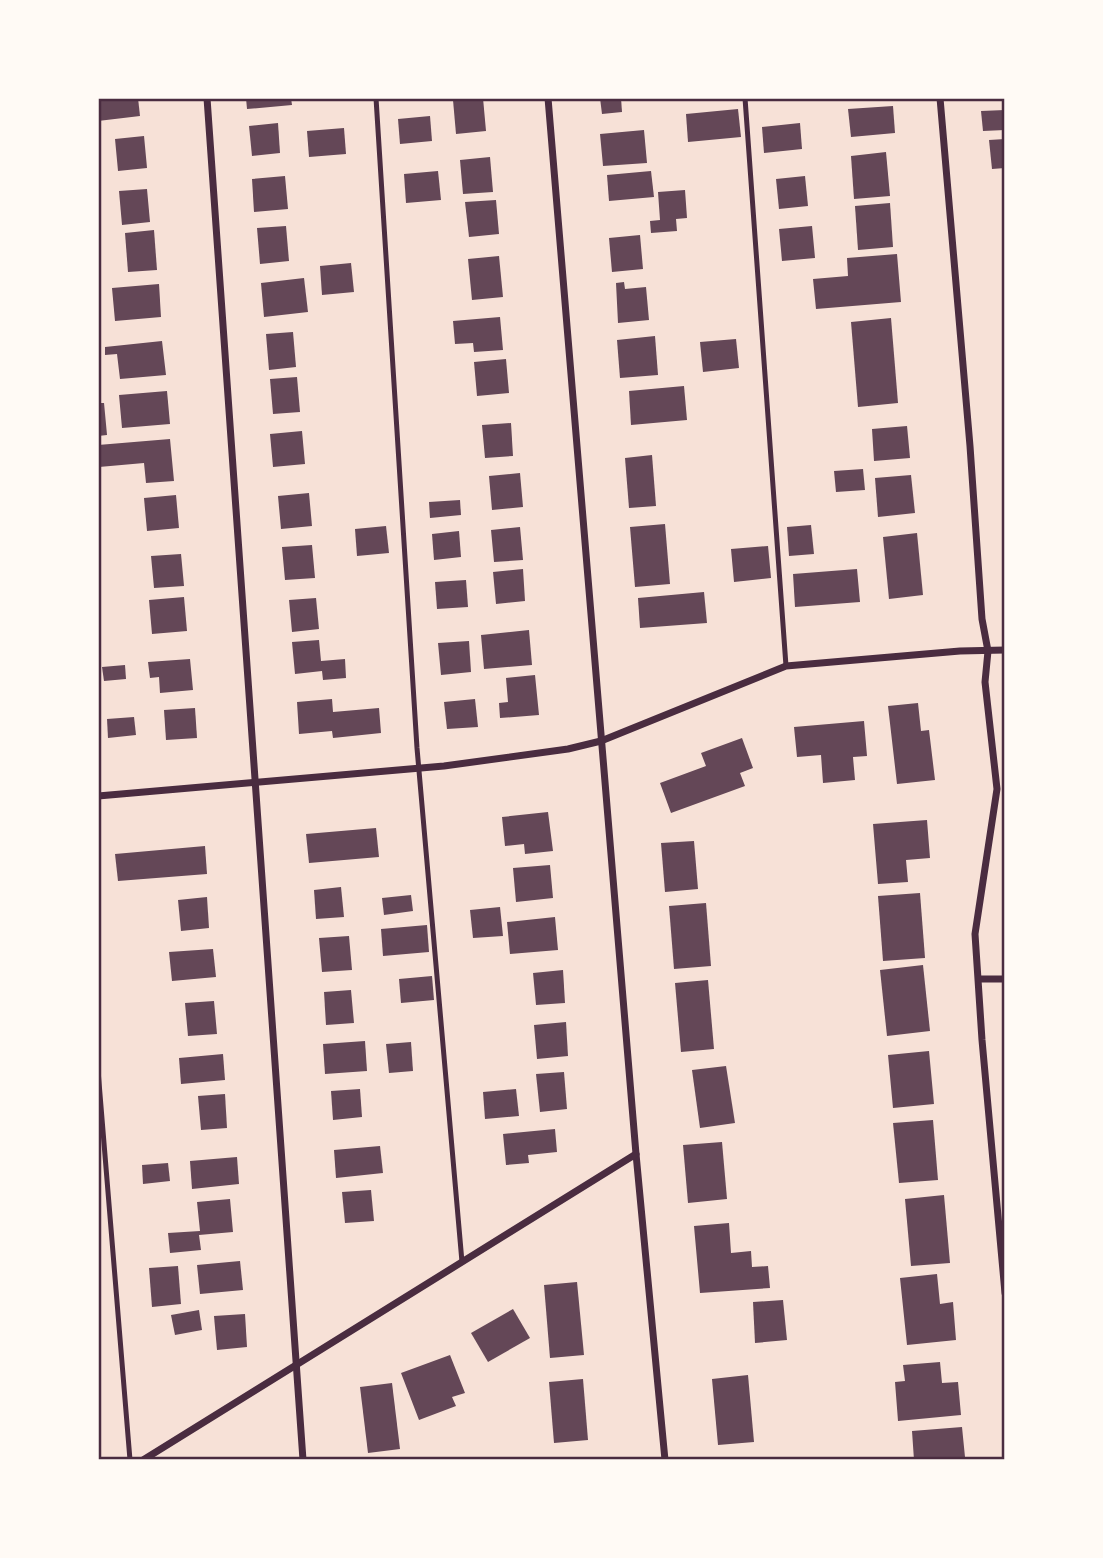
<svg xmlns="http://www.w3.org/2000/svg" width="1103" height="1558" viewBox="0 0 1103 1558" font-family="'Source Sans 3',sans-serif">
  <rect width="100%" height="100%" fill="#f7e1d7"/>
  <g fill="#644757">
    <path d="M98 98H138L140 116 98 121Z"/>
    <path d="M246 98H291L292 105 247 109Z"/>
    <path d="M483 98 486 131 456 134 453 100Z"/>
    <path d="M600 98H621L622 112 602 114Z"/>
    <path d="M893 106 895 133 851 137 848 109Z"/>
    <path d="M738 109 741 137 688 142 686 114Z"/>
    <path d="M1005 110V130L983 131 981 111Z"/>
    <path d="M430 116 432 141 400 144 398 119Z"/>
    <path d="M278 123 280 153 252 156 249 126Z"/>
    <path d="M800 123 802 149 764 153 762 127Z"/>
    <path d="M344 128 346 154 309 157 307 131Z"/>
    <path d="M644 130 647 163 603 166 600 134Z"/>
    <path d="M144 136 147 168 118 171 115 139Z"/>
    <path d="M1005 139V168L992 169 989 140Z"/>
    <path d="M886 152 890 196 854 199 851 156Z"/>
    <path d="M490 157 493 192 463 194 460 160Z"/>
    <path d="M438 171 441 200 406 203 404 174Z"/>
    <path d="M651 171 654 197 609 201 607 175Z"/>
    <path d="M285 176 288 209 254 212 252 179Z"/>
    <path d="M805 176 808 206 779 209 776 179Z"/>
    <path d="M147 189 150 222 122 225 119 191Z"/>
    <path d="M685 190 687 218 676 219 677 231 651 233 650 221 660 220 658 192Z"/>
    <path d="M496 200 499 234 469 237 465 202Z"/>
    <path d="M890 203 893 247 858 250 855 206Z"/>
    <path d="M286 226 289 261 260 264 257 228Z"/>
    <path d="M812 226 815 258 782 261 779 229Z"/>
    <path d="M154 230 157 270 128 272 125 233Z"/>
    <path d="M640 235 643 269 612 272 609 238Z"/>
    <path d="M897 254 901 302 816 309 813 279 848 276 847 258Z"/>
    <path d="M499 256 503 297 472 300 468 259Z"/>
    <path d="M351 263 354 292 322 295 320 266Z"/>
    <path d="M304 278 308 312 264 317 261 283Z"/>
    <path d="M624 282 625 289 646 287 649 320 618 323 616 283Z"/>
    <path d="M159 284 161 317 115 321 112 288Z"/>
    <path d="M500 317 503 350 474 352 473 343 455 344 453 321Z"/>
    <path d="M891 318 898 403 858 407 851 322Z"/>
    <path d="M293 332 296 367 269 370 266 334Z"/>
    <path d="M655 336 658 375 620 378 617 340Z"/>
    <path d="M736 339 739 368 703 372 700 342Z"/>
    <path d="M162 341 166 375 120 379 117 354 105 355V347Z"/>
    <path d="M506 359 509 393 477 396 474 362Z"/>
    <path d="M297 377 300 412 273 414 270 379Z"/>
    <path d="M684 386 687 420 631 425 629 391Z"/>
    <path d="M167 391 170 424 122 428 119 395Z"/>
    <path d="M98 403H104L107 435 98 436Z"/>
    <path d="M511 423 513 456 485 458 482 425Z"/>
    <path d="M907 426 910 458 874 461 872 429Z"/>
    <path d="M302 431 305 464 273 467 270 434Z"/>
    <path d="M170 439 174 481 146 483 144 463 99 467 98 445Z"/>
    <path d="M652 455 656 506 629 508 625 458Z"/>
    <path d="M863 469 865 490 836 492 834 471Z"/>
    <path d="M520 473 523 507 492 510 489 476Z"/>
    <path d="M911 475 915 513 878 517 875 478Z"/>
    <path d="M309 493 312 526 281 529 278 496Z"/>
    <path d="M176 495 179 528 147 531 144 498Z"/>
    <path d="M460 500 461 515 430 518 429 502Z"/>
    <path d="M665 524 670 584 635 587 630 527Z"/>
    <path d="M811 525 814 554 789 556 787 527Z"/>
    <path d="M386 526 389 553 357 556 355 529Z"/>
    <path d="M520 527 523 560 494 562 491 530Z"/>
    <path d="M459 531 461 557 434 560 432 534Z"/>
    <path d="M917 533 923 595 889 599 883 537Z"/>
    <path d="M312 545 315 578 285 580 282 547Z"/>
    <path d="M768 546 771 578 734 582 731 549Z"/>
    <path d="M181 554 184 586 154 588 151 556Z"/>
    <path d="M523 569 525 601 496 604 493 572Z"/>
    <path d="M857 569 860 602 795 607 793 574Z"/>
    <path d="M466 580 468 607 437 609 435 582Z"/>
    <path d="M704 592 707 623 640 628 638 598Z"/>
    <path d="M184 597 187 631 152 634 149 600Z"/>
    <path d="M316 598 319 629 292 632 289 600Z"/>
    <path d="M529 630 532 665 484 669 481 635Z"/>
    <path d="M319 640 321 661 345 659 346 678 323 680 322 671 295 674 292 642Z"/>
    <path d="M469 641 471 672 441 675 438 643Z"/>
    <path d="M190 659 193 690 160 693 159 677 150 678 148 662Z"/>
    <path d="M125 665 126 679 104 681 102 667Z"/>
    <path d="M535 675 539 715 500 718 499 703 508 702 506 678Z"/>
    <path d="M332 699 333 712 379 708 381 733 333 738 332 731 299 734 297 702Z"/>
    <path d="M475 699 478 727 447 729 444 702Z"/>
    <path d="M918 703 921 731 929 730 935 780 897 784 888 706Z"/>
    <path d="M195 708 197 738 166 740 164 710Z"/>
    <path d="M134 717 136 735 108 738 107 719Z"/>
    <path d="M864 721 867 756 853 757 855 780 823 783 821 755 797 757 794 727Z"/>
    <path d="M742 738 753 768 740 773 745 786 671 813 660 783 706 766 701 753Z"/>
    <path d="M548 812 553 851 525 854 524 844 505 846 502 817Z"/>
    <path d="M927 820 930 858 906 860 908 882 878 884 873 824Z"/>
    <path d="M376 828 379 857 309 863 306 834Z"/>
    <path d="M694 841 698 889 665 892 661 843Z"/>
    <path d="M205 846 207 874 118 881 115 854Z"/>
    <path d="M550 865 553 898 516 902 513 868Z"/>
    <path d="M341 887 344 917 316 919 314 890Z"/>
    <path d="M920 893 925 958 883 961 878 896Z"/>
    <path d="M411 895 413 911 384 915 382 898Z"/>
    <path d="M207 897 209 928 181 931 178 900Z"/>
    <path d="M706 903 711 966 674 969 669 906Z"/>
    <path d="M500 907 503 936 473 938 470 910Z"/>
    <path d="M555 917 558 950 510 954 507 922Z"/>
    <path d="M427 925 429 952 383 956 381 929Z"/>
    <path d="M349 936 352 970 322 972 319 938Z"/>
    <path d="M213 949 216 977 172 981 169 952Z"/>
    <path d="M923 965 930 1031 887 1036 880 970Z"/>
    <path d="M563 970 565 1003 536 1005 533 973Z"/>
    <path d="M432 976 434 1000 401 1003 399 979Z"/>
    <path d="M708 980 714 1049 681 1052 675 983Z"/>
    <path d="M351 990 354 1023 326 1025 324 992Z"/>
    <path d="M214 1001 217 1034 188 1036 185 1003Z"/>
    <path d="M566 1022 568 1056 537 1059 534 1025Z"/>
    <path d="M365 1041 367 1071 325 1074 323 1044Z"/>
    <path d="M411 1042 413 1071 389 1073 386 1044Z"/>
    <path d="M929 1051 934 1104 893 1108 888 1055Z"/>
    <path d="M223 1054 225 1080 181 1084 179 1058Z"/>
    <path d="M726 1066 735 1123 700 1128 692 1070Z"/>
    <path d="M564 1072 567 1109 540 1112 536 1074Z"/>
    <path d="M360 1089 362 1117 333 1120 331 1091Z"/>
    <path d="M516 1089 519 1116 485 1119 483 1092Z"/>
    <path d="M225 1094 227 1128 201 1130 198 1096Z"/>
    <path d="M933 1120 938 1180 899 1183 893 1123Z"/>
    <path d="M555 1129 557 1152 528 1155 529 1163 506 1165 503 1134Z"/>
    <path d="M722 1142 727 1199 688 1203 683 1145Z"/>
    <path d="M380 1146 383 1173 336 1178 334 1150Z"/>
    <path d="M237 1157 239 1184 192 1189 190 1161Z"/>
    <path d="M168 1163 170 1181 143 1184 142 1165Z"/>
    <path d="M371 1190 374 1221 345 1223 342 1192Z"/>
    <path d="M944 1195 950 1263 911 1266 905 1199Z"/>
    <path d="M230 1199 233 1232 199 1235 201 1250 170 1253 168 1233 200 1231 197 1202Z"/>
    <path d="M729 1223 731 1253 751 1251 752 1267 768 1266 770 1288 700 1293 694 1226Z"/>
    <path d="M240 1261 243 1290 200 1294 197 1265Z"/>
    <path d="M178 1266 181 1304 152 1307 149 1268Z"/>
    <path d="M937 1274 940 1304 953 1302 956 1340 907 1345 900 1278Z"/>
    <path d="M577 1282 584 1355 550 1358 544 1285Z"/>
    <path d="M783 1300 787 1340 755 1343 753 1302Z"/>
    <path d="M513 1309 530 1338 488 1362 471 1333Z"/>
    <path d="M199 1310 202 1330 175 1335 171 1315Z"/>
    <path d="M245 1314 247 1347 217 1350 214 1316Z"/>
    <path d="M450 1355 465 1393 452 1397 456 1406 419 1420 401 1373Z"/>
    <path d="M940 1362 942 1383 958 1382 961 1415 898 1421 895 1382 905 1381 903 1365Z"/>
    <path d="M748 1375 754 1442 718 1445 712 1379Z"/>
    <path d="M583 1379 588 1440 554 1443 549 1382Z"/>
    <path d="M392 1383 400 1449 368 1453 360 1387Z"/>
    <path d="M962 1427 965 1457 956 1458V1460H914L912 1431Z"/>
  </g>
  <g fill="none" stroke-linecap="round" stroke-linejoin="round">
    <g stroke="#4a2c40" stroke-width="5">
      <path d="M376 98 417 748 462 1262"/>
      <path d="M745 98 786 666"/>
      <path d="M98 1070 130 1460"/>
    </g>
    <g stroke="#4a2c40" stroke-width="7">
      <path d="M207 98 303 1460"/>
      <path d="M548 98 636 1154 665 1460"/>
      <path d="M940 98 970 446 982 619 988 651 985 682 997 789 975 934 982 1040 1005 1293"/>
      <path d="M98 796 444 766 568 749 601 741 786 666 960 651 1005 650"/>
      <path d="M979 979H1005"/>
      <path d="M143 1460 636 1154"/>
    </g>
  </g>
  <rect width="1103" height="1558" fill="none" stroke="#fffaf5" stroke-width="200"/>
  <rect x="100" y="100" width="903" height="1358" fill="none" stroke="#4a2c40" stroke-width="2.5"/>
</svg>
